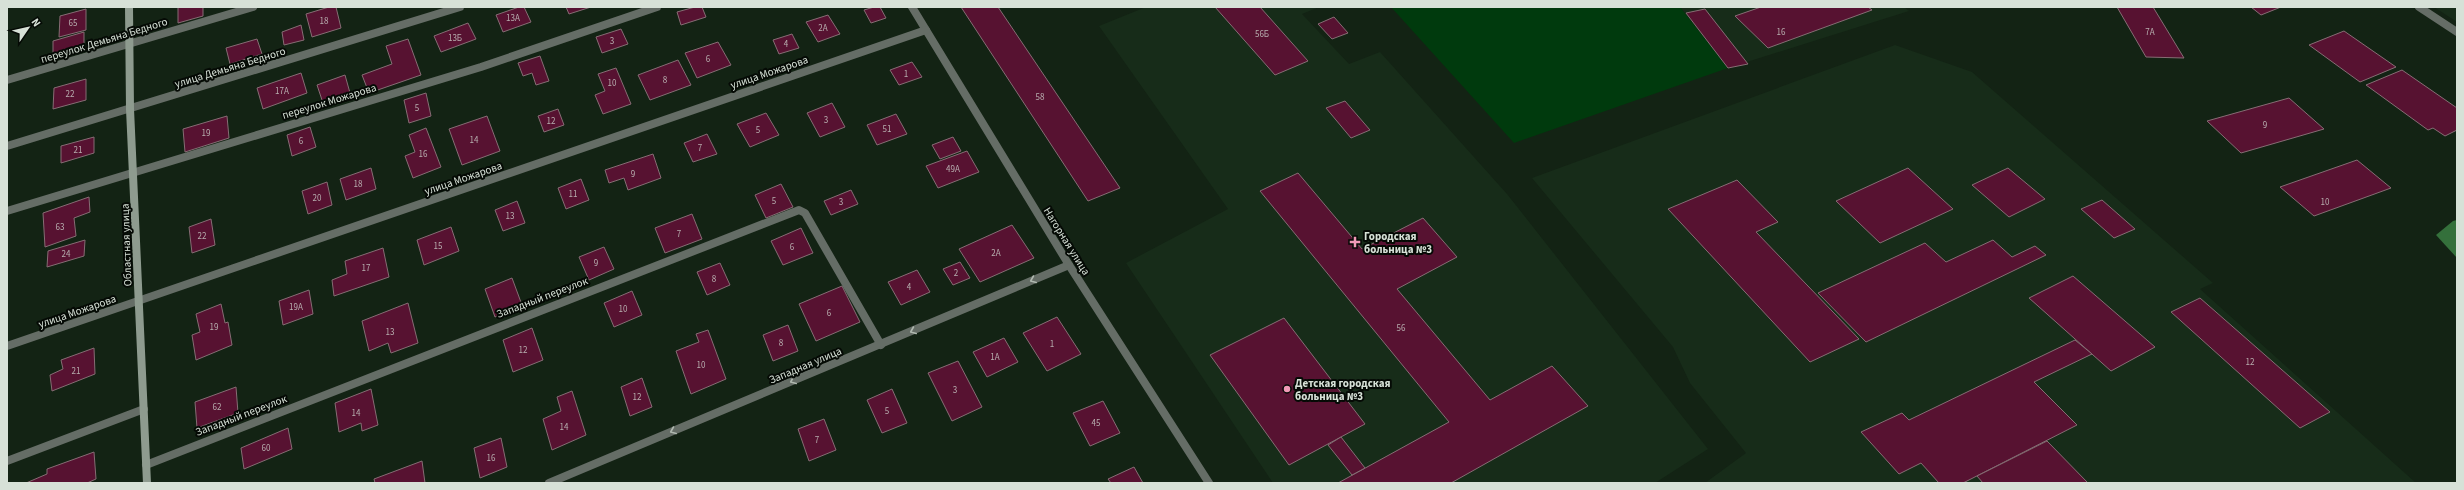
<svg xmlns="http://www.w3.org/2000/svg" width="2464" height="490" viewBox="0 0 2464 490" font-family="'Source Sans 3',sans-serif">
  <rect width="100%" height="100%" fill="#132314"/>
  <g fill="#172c19">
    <path d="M1146 7H1319L1302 14 1349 64 1380 52 1507 194 1708 449 1655 483H1273L1126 263 1228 209 1099 26Z"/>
    <path d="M1680 7H1904L1909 11 1728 68Z"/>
    <path d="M2434 7H2457V22Z"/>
    <path d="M1895 45 1972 72 2213 283 2200 289 2416 483H1705L1746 453 1690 383 1673 347 1532 178Z"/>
  </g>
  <path fill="#003a0d" d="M1391 7H1680L1728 68 1514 143Z"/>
  <path fill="#34703b" d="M2457 220V258L2436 235 2453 221Z"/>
  <g fill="#571231" stroke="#866d74">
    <path d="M178 7H203V16L178 23Z"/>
    <path d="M329 7H336L341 28 312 37 306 14Z"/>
    <path d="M519 7H524L531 22 503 32 496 15Z"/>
    <path d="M566 7H591L569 14Z"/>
    <path d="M695 7H702L706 17 681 25 677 12Z"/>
    <path d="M874 7H880L886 18 871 23 864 10Z"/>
    <path d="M961 7H998L1120 188 1088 201Z"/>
    <path d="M1215 7H1260L1308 61 1275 75Z"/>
    <path d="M1761 7H1868L1872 10 1768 48 1735 16Z"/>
    <path d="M2117 7H2153L2184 58 2146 57Z"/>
    <path d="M2251 7H2281L2261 15Z"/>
    <path d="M86 9V30L59 37 60 16Z"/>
    <path d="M1705 9 1748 64 1728 68 1686 13Z"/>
    <path d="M828 15 840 34 818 42 806 22Z"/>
    <path d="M1334 17 1348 33 1332 39 1318 24Z"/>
    <path d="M468 23 476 39 441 52 434 36Z"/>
    <path d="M301 25 304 40 284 45 282 32Z"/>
    <path d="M621 29 628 44 602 53 596 37Z"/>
    <path d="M2344 31 2396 67 2360 82 2309 45Z"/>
    <path d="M84 32V49L53 58V41Z"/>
    <path d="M792 34 799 48 779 54 773 40Z"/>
    <path d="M257 39 262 54 230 64 226 48Z"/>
    <path d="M408 39 421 75 369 93 362 75 392 64 386 46Z"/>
    <path d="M718 42 731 65 697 78 685 53Z"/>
    <path d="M540 56 549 81 536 85 532 73 523 76 518 63Z"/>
    <path d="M678 60 691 85 650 100 638 75Z"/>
    <path d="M912 62 922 77 899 85 890 70Z"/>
    <path d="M616 68 631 104 603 114 595 95 605 91 598 74Z"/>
    <path d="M2402 70 2457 108V130L2445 136 2433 128 2428 130 2366 85Z"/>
    <path d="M301 73 307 93 263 109 257 88Z"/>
    <path d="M345 75 350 93 323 103 317 85Z"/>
    <path d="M86 79V100L53 109 54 88Z"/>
    <path d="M426 93 431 116 409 123 404 100Z"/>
    <path d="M2289 98 2324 129 2241 153 2207 121Z"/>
    <path d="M1345 101 1370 130 1351 138 1326 108Z"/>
    <path d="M832 103 845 127 820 137 807 113Z"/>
    <path d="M558 109 564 125 544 132 538 116Z"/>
    <path d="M766 113 779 135 750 147 737 124Z"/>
    <path d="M896 114 907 134 877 145 867 125Z"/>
    <path d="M227 116 229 138 185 152 183 129Z"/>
    <path d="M487 116 500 151 462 165 449 129Z"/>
    <path d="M310 127 316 147 292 156 287 135Z"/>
    <path d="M426 128 441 167 413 178 405 156 415 152 409 135Z"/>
    <path d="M707 134 717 154 693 162 684 143Z"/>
    <path d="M94 137V153L61 163V146Z"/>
    <path d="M953 137 961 151 940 159 932 145Z"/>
    <path d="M967 151 979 172 938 188 926 166Z"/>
    <path d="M653 154 661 178 628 190 624 178 609 183 605 170Z"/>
    <path d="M2357 160 2391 188 2314 216 2280 187Z"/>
    <path d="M371 168 376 189 346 200 340 179Z"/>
    <path d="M1908 168 1953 209 1880 243 1836 201Z"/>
    <path d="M2008 168 2045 199 2009 217 1972 185Z"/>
    <path d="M1298 173 1362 249 1423 218 1457 257 1397 289 1490 400 1552 366 1588 406 1451 483H1338L1449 422 1260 191Z"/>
    <path d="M581 179 589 200 566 209 558 188Z"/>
    <path d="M1737 180 1778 222 1756 232 1859 339 1810 362 1668 209Z"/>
    <path d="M327 182 332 205 308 214 302 191Z"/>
    <path d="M781 184 793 207 766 218 755 195Z"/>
    <path d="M851 190 858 204 831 215 824 201Z"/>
    <path d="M89 197 90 212 74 218 76 236 45 247 43 213Z"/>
    <path d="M2102 200 2135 229 2114 238 2081 209Z"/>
    <path d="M517 201 525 223 503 231 495 210Z"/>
    <path d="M692 214 702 239 665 253 655 228Z"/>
    <path d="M211 219 215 245 192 253 189 227Z"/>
    <path d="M1012 225 1034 258 980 282 959 249Z"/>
    <path d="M451 227 459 251 424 265 417 240Z"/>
    <path d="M801 228 813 253 783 265 771 241Z"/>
    <path d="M85 240 84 256 47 267 48 251Z"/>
    <path d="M1993 240 2012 257 2035 246 2046 255 1866 342 1818 293 1925 243 1946 262Z"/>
    <path d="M604 247 614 269 589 280 579 257Z"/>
    <path d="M383 248 389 277 334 296 332 280 347 274 345 261Z"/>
    <path d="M960 262 970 278 953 285 943 269Z"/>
    <path d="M720 263 730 285 707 295 697 272Z"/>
    <path d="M917 270 930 292 901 305 888 282Z"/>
    <path d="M2073 276 2155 347 2111 371 2029 298Z"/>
    <path d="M512 278 522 305 495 317 485 289Z"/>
    <path d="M842 286 860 322 816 341 799 304Z"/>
    <path d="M309 290 313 314 283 325 279 301Z"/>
    <path d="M632 291 642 315 614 327 604 303Z"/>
    <path d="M2200 298 2330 412 2300 428 2171 312Z"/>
    <path d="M408 303 418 343 391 353 388 343 369 351 362 321Z"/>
    <path d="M221 304 225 323 228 322 232 345 196 360 192 335 200 332 196 314Z"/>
    <path d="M1057 317 1081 354 1047 371 1023 333Z"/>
    <path d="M1284 318 1365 424 1289 465 1210 355Z"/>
    <path d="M788 325 798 351 773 361 763 335Z"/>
    <path d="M532 328 543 360 513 372 503 340Z"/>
    <path d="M708 330 726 379 691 394 676 351 699 342 696 334Z"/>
    <path d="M1004 338 1018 362 987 377 973 352Z"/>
    <path d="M2075 340 2092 354 2034 382 2077 425 1963 483H1939L1921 463 1899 474 1861 432 1902 413 1909 420Z"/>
    <path d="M94 348 95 374 52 391 50 375 63 369 61 360Z"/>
    <path d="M958 361 982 407 952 421 928 373Z"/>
    <path d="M642 378 652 407 630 416 621 387Z"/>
    <path d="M236 387 238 413 197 428 195 402Z"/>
    <path d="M371 389 378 425 362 431 361 423 339 432 335 403Z"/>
    <path d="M892 389 907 423 882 433 867 400Z"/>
    <path d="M572 391 586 435 552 450 543 419 561 411 557 397Z"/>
    <path d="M1103 401 1120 433 1090 446 1073 413Z"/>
    <path d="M824 419 836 450 809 461 798 429Z"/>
    <path d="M288 428 292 449 244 469 241 448Z"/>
    <path d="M1341 437 1365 468 1352 475 1328 445Z"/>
    <path d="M501 438 507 467 480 478 474 448Z"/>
    <path d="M2047 441 2088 483H1983L1977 476Z"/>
    <path d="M94 452 96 479 87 483H26L47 474V469Z"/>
    <path d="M422 461 425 483H375L374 479Z"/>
    <path d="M1134 467 1143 483H1111L1108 479Z"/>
  </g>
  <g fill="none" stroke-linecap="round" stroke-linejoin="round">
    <g stroke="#656d66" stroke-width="8">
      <path d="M912 7 1069 265 1209 483"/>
      <path d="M2419 7 2457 32"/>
      <path d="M7 80 253 7"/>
      <path d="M7 146 460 7"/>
      <path d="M7 211 481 67 657 7"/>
      <path d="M7 346 926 30"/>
      <path d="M7 461 144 409"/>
      <path d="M146 465 799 210 805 213 881 345"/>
      <path d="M549 483 1069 265"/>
    </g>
    <path stroke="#8e9b8f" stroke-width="8" d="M129 7 130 109 147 483"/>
  </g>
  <defs><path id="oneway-chevron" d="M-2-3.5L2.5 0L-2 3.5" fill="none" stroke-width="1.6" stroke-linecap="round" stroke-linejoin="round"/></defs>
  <g stroke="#afb8af">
    <use href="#oneway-chevron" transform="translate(1033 280) rotate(157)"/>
    <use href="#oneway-chevron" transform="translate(913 331) rotate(157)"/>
    <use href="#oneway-chevron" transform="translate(793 381) rotate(157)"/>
    <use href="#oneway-chevron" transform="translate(673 431) rotate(157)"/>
  </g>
  <g fill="#f09ab7" stroke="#050a05" stroke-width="1.5">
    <path d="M1353 236h4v4h4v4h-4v4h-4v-4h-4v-4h4z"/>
    <circle cx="1287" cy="389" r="4"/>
  </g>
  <g text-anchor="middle" stroke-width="4" stroke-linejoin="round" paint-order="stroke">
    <g font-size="9" fill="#b7adae">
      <text x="513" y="21">13А</text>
      <text x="324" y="24">18</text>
      <text x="73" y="26">65</text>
      <text x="823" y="31">2А</text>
      <text x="1781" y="35">16</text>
      <text x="2150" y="35">7А</text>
      <text x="1262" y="37">56Б</text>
      <text x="455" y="41">13Б</text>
      <text x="612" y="44">3</text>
      <text x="786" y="47">4</text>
      <text x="708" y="62">6</text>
      <text x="906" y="77">1</text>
      <text x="665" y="83">8</text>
      <text x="612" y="86">10</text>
      <text x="282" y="94">17А</text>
      <text x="70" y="97">22</text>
      <text x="1040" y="100">58</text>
      <text x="417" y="111">5</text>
      <text x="826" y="123">3</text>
      <text x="551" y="124">12</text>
      <text x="2265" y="128">9</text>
      <text x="887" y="132">51</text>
      <text x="758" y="133">5</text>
      <text x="206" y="136">19</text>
      <text x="474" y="143">14</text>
      <text x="301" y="144">6</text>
      <text x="700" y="151">7</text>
      <text x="78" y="153">21</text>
      <text x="423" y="157">16</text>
      <text x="953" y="172">49А</text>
      <text x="633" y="177">9</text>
      <text x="358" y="187">18</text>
      <text x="573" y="197">11</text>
      <text x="317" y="201">20</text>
      <text x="774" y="204">5</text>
      <text x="841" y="205">3</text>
      <text x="2325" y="205">10</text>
      <text x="510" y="219">13</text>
      <text x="60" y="230">63</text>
      <text x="679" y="237">7</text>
      <text x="202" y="239">22</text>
      <text x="438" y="249">15</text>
      <text x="792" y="250">6</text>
      <text x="996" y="256">2А</text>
      <text x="66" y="257">24</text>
      <text x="596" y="266">9</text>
      <text x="366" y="271">17</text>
      <text x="956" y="276">2</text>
      <text x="714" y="282">8</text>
      <text x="909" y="290">4</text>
      <text x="296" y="310">19А</text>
      <text x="623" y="312">10</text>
      <text x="829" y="316">6</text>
      <text x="214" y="330">19</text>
      <text x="1401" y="331">56</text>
      <text x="390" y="335">13</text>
      <text x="781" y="346">8</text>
      <text x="1052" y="347">1</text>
      <text x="523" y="353">12</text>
      <text x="995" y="360">1А</text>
      <text x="2250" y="365">12</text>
      <text x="701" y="368">10</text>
      <text x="76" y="374">21</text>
      <text x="955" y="393">3</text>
      <text x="637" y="400">12</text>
      <text x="217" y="410">62</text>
      <text x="887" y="414">5</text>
      <text x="356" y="416">14</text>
      <text x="1096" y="426">45</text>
      <text x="564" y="430">14</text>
      <text x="817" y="443">7</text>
      <text x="266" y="451">60</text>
      <text x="491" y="461">16</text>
    </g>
    <g font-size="11" fill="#d7e1d7" stroke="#050a05">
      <text transform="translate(104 40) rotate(-17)" y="4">переулок Демьяна Бедного</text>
      <text transform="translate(230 67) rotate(-17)" y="4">улица Демьяна Бедного</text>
      <text transform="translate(769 72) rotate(-19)" y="4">улица Можарова</text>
      <text transform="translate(329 101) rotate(-17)" y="4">переулок Можарова</text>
      <text transform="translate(463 178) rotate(-19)" y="4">улица Можарова</text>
      <text transform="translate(1067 241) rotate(58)" y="4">Нагорная улица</text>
      <text transform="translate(126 245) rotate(-92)" y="4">Областная улица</text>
      <text transform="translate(542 297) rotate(-21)" y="4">Западный переулок</text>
      <text transform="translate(77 311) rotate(-19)" y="4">улица Можарова</text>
      <text transform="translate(805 365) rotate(-23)" y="4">Западная улица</text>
      <text transform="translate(241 415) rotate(-21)" y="4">Западный переулок</text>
    </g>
    <g font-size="11" font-weight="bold" fill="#d7e1d7" stroke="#050a05" text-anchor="start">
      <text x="1364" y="240">Городская<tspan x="1364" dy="13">больница №3</tspan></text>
      <text x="1295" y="387">Детская городская<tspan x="1295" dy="13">больница №3</tspan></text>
    </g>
  </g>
  <rect width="2464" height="490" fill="none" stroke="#d7e1d7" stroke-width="16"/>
  <g transform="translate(28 28) rotate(56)" stroke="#050a05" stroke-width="3" paint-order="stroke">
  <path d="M0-3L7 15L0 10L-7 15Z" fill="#d7e1d7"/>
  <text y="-6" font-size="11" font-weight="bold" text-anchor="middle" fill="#d7e1d7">N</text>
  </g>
</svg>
